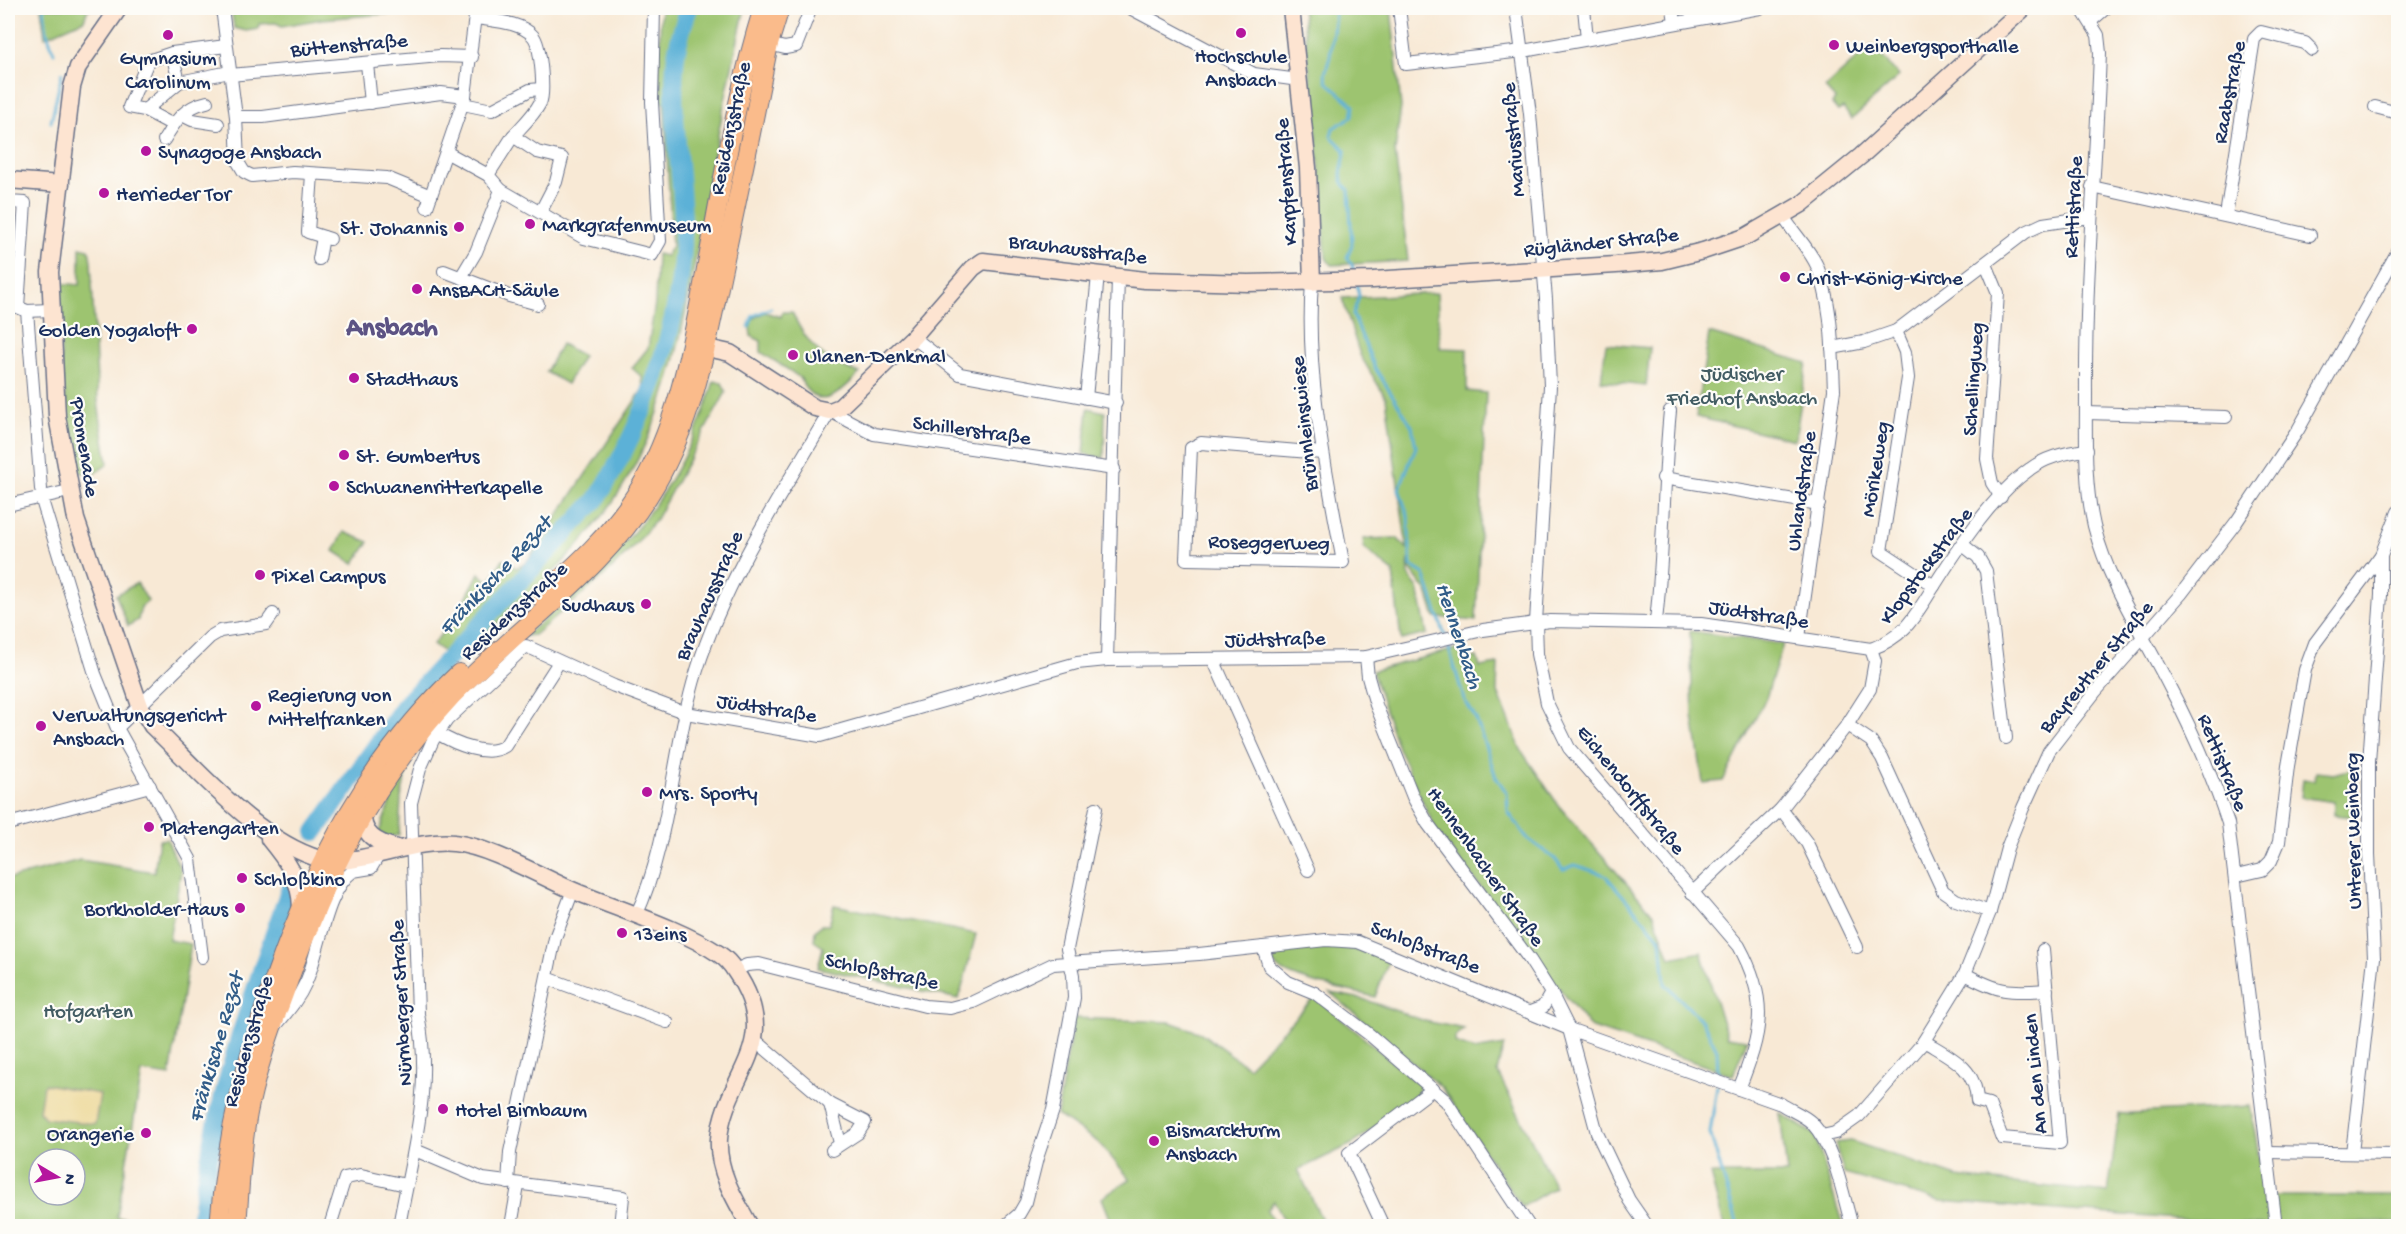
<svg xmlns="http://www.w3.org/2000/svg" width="2406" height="1234" viewBox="0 0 2406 1234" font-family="'Gochi Hand',sans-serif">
  <rect width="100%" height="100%" fill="#fdfcf7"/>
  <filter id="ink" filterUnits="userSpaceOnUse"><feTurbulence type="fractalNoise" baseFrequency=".0167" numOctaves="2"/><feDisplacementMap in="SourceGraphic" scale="12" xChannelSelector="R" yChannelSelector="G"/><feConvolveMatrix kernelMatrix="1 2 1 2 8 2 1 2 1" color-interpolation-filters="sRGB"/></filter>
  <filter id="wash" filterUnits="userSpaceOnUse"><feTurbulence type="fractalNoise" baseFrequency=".008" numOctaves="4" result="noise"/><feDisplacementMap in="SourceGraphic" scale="24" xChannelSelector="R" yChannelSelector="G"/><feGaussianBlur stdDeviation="1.35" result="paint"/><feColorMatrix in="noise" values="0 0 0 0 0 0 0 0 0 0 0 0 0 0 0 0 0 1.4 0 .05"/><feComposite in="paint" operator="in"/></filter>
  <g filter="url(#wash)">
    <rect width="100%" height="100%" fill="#f8e9d5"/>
    <g fill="#9dc46f" stroke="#5c7a66" stroke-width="1.5" fill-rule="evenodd">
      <path d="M41 8H110L88 9 84 20 45 37Z"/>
      <path d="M231 8H435V10L322 19 282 26 276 23 259 24 258 29 246 31 234 28Z"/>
      <path d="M661 8H745C731 70 718 131 707 194 686 307 674 424 601 518 560 572 506 616 455 660L433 644 458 613 479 573 489 582 503 559 516 568 526 563 643 389 642 377 632 368 648 348 655 303 657 254 666 256 672 246 664 102H658Z"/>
      <path d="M1302 8H1391L1401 107 1395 151 1408 261 1331 265 1326 258 1316 127Z"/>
      <path d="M1872 45 1899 76 1852 119 1843 108 1838 111 1832 104 1835 99 1825 88Z"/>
      <path d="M80 247 89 249 91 261 98 403 108 464 94 474 78 472 73 464 61 365 59 283 80 285Z"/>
      <path d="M1437 293 1440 348 1467 349V391L1486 393 1476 621 1435 617 1427 592 1410 569 1408 559 1409 576 1418 588 1427 634 1401 640 1393 572 1364 548 1363 539 1397 538 1407 549 1386 398 1360 355 1342 298Z"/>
      <path d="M765 312 781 317 782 312H792C806 344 825 363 860 373 845 387 826 412 807 390 803 386 804 382 800 378 788 369 774 361 761 352V341L751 336 750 327 752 319Z"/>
      <path d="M1709 333 1807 363 1795 440 1696 417Z"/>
      <path d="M561 344 583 356 567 384 546 372Z"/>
      <path d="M1606 344 1650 348 1646 386 1601 381Z"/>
      <path d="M714 381 722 383 726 392 656 519 637 543 605 575 534 635 524 636C613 567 682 491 714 381Z"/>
      <path d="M1088 408 1105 412 1104 458 1084 454Z"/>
      <path d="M344 532 369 542 354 564 334 551Z"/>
      <path d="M137 583 148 601 141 607 138 620 128 626 116 595Z"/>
      <path d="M1690 631 1783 644 1766 698 1723 781 1703 783 1693 716Z"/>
      <path d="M1464 647 1468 659 1477 657 1480 667 1498 664 1497 690 1521 750 1559 806 1654 915 1670 958 1701 952 1727 1037 1747 1040 1733 1075 1590 1027 1437 832 1398 748 1372 671Z"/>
      <path d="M2358 768 2355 817 2334 815V802L2301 797 2303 779 2314 781 2316 772 2333 774Z"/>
      <path d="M407 769 401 798 399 835 386 838 379 832 399 779Z"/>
      <path d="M167 839 181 871 169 940 191 944 170 1076 142 1072 117 1217 145 1222V1226H8V879L80 860 154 872 159 840ZM39 1159H75V1195H39Z"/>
      <path d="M834 905 976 934 959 999 818 968 823 947 814 941 815 931 821 925H829Z"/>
      <path d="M1338 947 1369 952 1389 960 1375 997C1351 990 1286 981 1273 963L1279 950Z"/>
      <path d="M1331 993 1363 999 1425 1021 1464 1029 1455 1037V1043L1474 1050 1504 1045 1497 1071 1555 1187 1522 1207 1442 1088Z"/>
      <path d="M1315 997 1420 1085 1418 1094 1354 1143 1298 1170 1325 1226H1287L1274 1201 1267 1210 1276 1226H1113L1102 1198 1130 1179 1098 1142 1057 1115 1074 1018 1170 1022 1201 1033 1248 1067Z"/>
      <path d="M2250 1106 2266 1196H2398V1222L2270 1226 1940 1201 1844 1174 1835 1143 1851 1141 1957 1177 2108 1193 2119 1114Z"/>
      <path d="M1780 1113 1815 1135 1843 1226H1724L1710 1174H1787Z"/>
    </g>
    <path fill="#eeda9e" stroke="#84847e" stroke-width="1.5" d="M46 1084 100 1094 95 1124 45 1118 39 1111 43 1087Z"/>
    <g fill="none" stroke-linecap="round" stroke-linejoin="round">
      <g stroke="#5bb1d7" stroke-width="3">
        <path d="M44 8 47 33 54 53"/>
        <path d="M1333 8 1335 15 1330 56 1325 74 1327 82 1354 106 1352 117 1333 128 1331 136 1345 150C1345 167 1334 176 1349 190L1352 245 1347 258 1352 265 1355 276"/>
        <path d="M51 122 62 73"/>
        <path d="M1357 285 1359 296 1353 315 1375 368 1412 426 1416 447 1399 489 1408 516 1411 566 1424 574 1445 636"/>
        <path d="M749 327 753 316 771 308"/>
        <path d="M1447 642 1464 699 1476 719 1496 777 1507 793 1508 812 1528 839 1555 859 1563 870 1575 865 1605 875 1661 940 1665 984 1703 1022 1717 1050 1718 1076"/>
        <path d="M1717 1086 1710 1133 1738 1226"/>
      </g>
      <g stroke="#5bb1d7" stroke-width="18">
        <path d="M315 832 404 706 597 499C645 422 686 315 683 224 682 171 671 117 675 65 676 46 683 25 689 8"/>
        <path d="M200 1226C210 1108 252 996 291 885"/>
      </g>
    </g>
  </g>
  <g filter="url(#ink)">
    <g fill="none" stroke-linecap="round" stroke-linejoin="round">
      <defs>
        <g id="street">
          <path d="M222 8 236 117 238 162 244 172 252 176 293 172 387 178 431 196"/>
          <path d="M1130 8 1254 74 1299 80"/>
          <path d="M1399 8 1406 64 1523 51 1760 8"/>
          <path d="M1516 8 1530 114 1546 299 1550 386 1536 622 1537 654 1547 703 1569 748 1739 946C1769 1001 1762 1032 1739 1089"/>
          <path d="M1584 8 1587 39"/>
          <path d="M1673 8 1675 23"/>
          <path d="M2081 8 2098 35 2100 53C2096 167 2085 280 2086 394 2086 437 2084 483 2094 526 2108 581 2139 628 2165 678 2190 725 2211 772 2228 823L2276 1226"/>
          <path d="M477 18C494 21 521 22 533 36 541 45 545 94 540 103 534 115 522 126 513 136L537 152 562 158 556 182 541 211"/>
          <path d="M2091 21 2106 8"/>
          <path d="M764 43 785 48 796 46 811 8"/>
          <path d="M172 53 179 82"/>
          <path d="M367 64 371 103"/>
          <path d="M230 75 440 56 472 57"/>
          <path d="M463 104 492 110 530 90 541 89"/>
          <path d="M2375 107 2398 113"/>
          <path d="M145 110 179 82 230 72"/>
          <path d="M182 115 192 120 218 124"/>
          <path d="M236 117H263L441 93 465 96"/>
          <path d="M173 125 145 110 129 107 148 61 172 53 226 46"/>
          <path d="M164 140C176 120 184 107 207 102"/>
          <path d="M446 152 488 175 501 190 476 252 461 277"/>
          <path d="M312 174 308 232 330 239"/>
          <path d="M488 175 513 136"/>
          <path d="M2092 187 2310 235"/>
          <path d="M501 190 584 238 652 255 660 241 652 102 654 8"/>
          <path d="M8 202 25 203 18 307"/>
          <path d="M427 207 465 96 476 8"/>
          <path d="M2226 215 2254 39 2261 32 2305 43 2312 50"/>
          <path d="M1783 216C1793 233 1809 248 1817 266 1833 305 1832 348 1834 390L1799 638"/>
          <path d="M319 259 323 237"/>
          <path d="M1986 264 1998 293 1987 459 1992 483 2001 497"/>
          <path d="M444 271 509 296 538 304"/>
          <path d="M1312 282C1305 374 1326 471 1343 562L1186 559 1191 448 1201 443 1322 453"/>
          <path d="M8 303 27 311 49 310"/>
          <path d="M27 311 41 489"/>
          <path d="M1896 331 1905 352 1908 378 1881 551 1934 586"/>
          <path d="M913 337 960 374 1116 403"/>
          <path d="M1832 348 1864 342 1896 331 2026 232 2043 224 2090 217"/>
          <path d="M1086 398 1098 275"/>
          <path d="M2086 413 2226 417"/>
          <path d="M1663 478 1819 504"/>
          <path d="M41 497 95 674 117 728"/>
          <path d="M8 505 69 491"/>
          <path d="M1963 545 1978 557 1986 571 2006 738"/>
          <path d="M1656 621C1664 551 1663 481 1670 411"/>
          <path d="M1366 657 1368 677 1376 705 1413 797 1428 824 1530 960 1551 993 1569 1029 1597 1133 1629 1200 1647 1226"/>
          <path d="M1213 659 1308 870"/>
          <path d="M1107 660 1118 278"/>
          <path d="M1847 725 1871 741 1882 758 1943 891 1956 900 1990 912"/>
          <path d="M437 733C455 744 487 758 505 746L559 662"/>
          <path d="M1781 809 1807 843 1857 947"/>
          <path d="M8 824 150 786"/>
          <path d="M2236 876 2262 870 2271 861 2279 842 2288 766 2305 670 2315 643 2381 555"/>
          <path d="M1692 893 1781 809 1847 725 1870 689 1875 661 1871 649"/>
          <path d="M636 916C671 839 672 750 697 670 726 578 782 493 830 411L874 434 1114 469"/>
          <path d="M1263 947 1269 966 1288 982 1315 993 1370 1035 1446 1101 1529 1226"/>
          <path d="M202 957 190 859 117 728 210 637 220 631 266 624 273 614"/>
          <path d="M735 970 747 965 759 964 925 1006 950 1008 973 1002 1053 964 1199 954 1326 940 1358 942 1569 1029 1781 1104C1790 1110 1804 1115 1812 1123 1836 1150 1842 1193 1852 1226"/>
          <path d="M1965 974C1999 992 2008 993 2047 990"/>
          <path d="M547 978 667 1022"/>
          <path d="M1530 1012 1543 1007 1551 993"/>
          <path d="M277 1024C289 1010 299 998 306 982 320 952 325 891 353 871L371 868 380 853"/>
          <path d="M754 1039 830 1104 865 1122 858 1133 832 1150"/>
          <path d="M1924 1041C1950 1057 1976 1067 1977 1101L1989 1104 2002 1138 2060 1143 2043 950"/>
          <path d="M830 1104 840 1143"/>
          <path d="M1822 1136 1835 1133 1859 1116 1922 1044 1965 974 1990 912 2007 848 2023 808 2049 751 2095 692 2181 594 2237 521 2298 430 2398 251"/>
          <path d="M415 1150 483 1179 623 1197 620 1226"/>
          <path d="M2268 1152 2395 1154 2398 1151"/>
          <path d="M2352 1153 2374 958 2369 854V762L2381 595V555L2398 512"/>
          <path d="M508 1183 510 1152 555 938 573 890"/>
          <path d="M330 1226 345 1178 361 1175 406 1185"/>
          <path d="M399 1226C412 1153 433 1089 418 1014L411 803 420 769 433 740 447 720 526 646 614 686 686 713 820 736 1077 663 1107 660 1366 657 1483 630 1550 621 1701 624 1871 649C1906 636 1914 617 1934 586 1958 548 1993 495 2030 469 2046 457 2067 452 2087 450"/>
          <path d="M511 1226 518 1186"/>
          <path d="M1005 1226 1019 1214 1026 1202 1037 1158 1053 1110 1074 998 1073 975 1067 949 1096 808"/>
          <path d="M1383 1226 1349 1153 1433 1089"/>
        </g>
        <g id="secondary">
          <path d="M119 8 78 67 72 87 50 272 57 416 76 519 140 706 152 726C199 771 258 841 320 859 353 869 415 838 454 843 488 846 540 876 572 890 617 909 680 928 719 954 725 958 731 964 735 971 786 1045 724 1074 719 1139 717 1171 735 1200 750 1226"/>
          <path d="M1291 8 1308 168 1312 282"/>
          <path d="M8 180 61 184"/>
          <path d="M694 345 730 353 815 408 830 411 840 407 913 337 973 268 983 261 1145 280 1248 283 1373 280 1616 265 1662 261 1703 251 1745 237 1802 204 1861 156 2024 8"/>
          <path d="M363 812C361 835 377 843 397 848"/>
          <path d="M269 839C287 861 300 878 301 907"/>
        </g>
        <g id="primary">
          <path d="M540 597C575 566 611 534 636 494 677 429 691 348 705 274 722 186 736 94 763 8"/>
          <path d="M219 1226C226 1135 245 1060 276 974 316 860 370 757 459 673"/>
          <path d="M237 1226C240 1189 241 1150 248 1113 256 1071 270 1031 285 991 325 877 369 786 452 696 520 624 606 571 656 484 695 416 707 343 723 268 739 193 754 119 769 44L780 8"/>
        </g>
      </defs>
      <use href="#street" stroke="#687088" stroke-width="14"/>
      <use href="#secondary" stroke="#687088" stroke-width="19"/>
      <use href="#primary" stroke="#687088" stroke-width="20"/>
      <use href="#street" stroke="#fff" stroke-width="12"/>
      <use href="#secondary" stroke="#fde4d1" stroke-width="16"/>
      <use href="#primary" stroke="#fabb8b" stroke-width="18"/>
    </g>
  </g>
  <g fill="#b5179e" stroke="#fdfcf7" stroke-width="2">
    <circle cx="1241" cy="33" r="6"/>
    <circle cx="168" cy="35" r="6"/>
    <circle cx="1834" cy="45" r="6"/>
    <circle cx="146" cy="151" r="6"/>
    <circle cx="104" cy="193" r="6"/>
    <circle cx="530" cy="224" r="6"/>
    <circle cx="459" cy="227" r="6"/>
    <circle cx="1785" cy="277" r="6"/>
    <circle cx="417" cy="289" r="6"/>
    <circle cx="192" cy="329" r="6"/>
    <circle cx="793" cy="355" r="6"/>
    <circle cx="354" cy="378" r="6"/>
    <circle cx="344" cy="455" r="6"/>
    <circle cx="334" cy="486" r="6"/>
    <circle cx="260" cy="575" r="6"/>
    <circle cx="646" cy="604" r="6"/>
    <circle cx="256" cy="706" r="6"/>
    <circle cx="41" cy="726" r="6"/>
    <circle cx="647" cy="792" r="6"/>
    <circle cx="149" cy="827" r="6"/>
    <circle cx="242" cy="878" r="6"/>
    <circle cx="240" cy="908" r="6"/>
    <circle cx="622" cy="933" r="6"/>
    <circle cx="443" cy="1109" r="6"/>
    <circle cx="146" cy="1133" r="6"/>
    <circle cx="1154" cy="1141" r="6"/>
  </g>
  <g text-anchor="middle" stroke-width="4.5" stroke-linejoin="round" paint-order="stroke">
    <g font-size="21" fill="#1b2f5e" stroke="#fdfcf7">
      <text transform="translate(349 44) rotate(-5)" y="7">Büttenstraße</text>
      <text transform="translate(2228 92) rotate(-79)" y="7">Raabstraße</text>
      <text transform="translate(729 128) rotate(-78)" y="7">Residenzstraße</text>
      <text transform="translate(1512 140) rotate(-95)" y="7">Mariusstraße</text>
      <text transform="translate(1285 182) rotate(-94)" y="7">Karpfenstraße</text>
      <text transform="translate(2072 207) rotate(-87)" y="7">Rettistraße</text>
      <text transform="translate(1601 241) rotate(-6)" y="7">Rügländer Straße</text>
      <text transform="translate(1078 248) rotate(7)" y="7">Brauhausstraße</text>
      <text transform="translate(1972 379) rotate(-86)" y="7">Schellingweg</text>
      <text transform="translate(1303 424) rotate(-96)" y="7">Brünnleinswiese</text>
      <text transform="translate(972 429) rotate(8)" y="7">Schillerstraße</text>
      <text transform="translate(86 447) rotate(81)" y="7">Promenade</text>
      <text transform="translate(1874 469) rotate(-81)" y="7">Mörikeweg</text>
      <text transform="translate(1800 491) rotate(-82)" y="7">Uhlandstraße</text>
      <text transform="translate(1269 541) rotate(1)" y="7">Roseggerweg</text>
      <text transform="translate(1925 565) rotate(-53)" y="7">Klopstockstraße</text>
      <text transform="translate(708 595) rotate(-66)" y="7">Brauhausstraße</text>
      <text transform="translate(513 610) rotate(-42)" y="7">Residenzstraße</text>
      <text transform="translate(1759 613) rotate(9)" y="7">Jüdtstraße</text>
      <text transform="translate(1275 638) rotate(-1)" y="7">Jüdtstraße</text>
      <text transform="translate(2095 666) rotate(-50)" y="7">Bayreuther Straße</text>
      <text transform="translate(767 707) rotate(9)" y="7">Jüdtstraße</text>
      <text transform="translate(2224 762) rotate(68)" y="7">Rettistraße</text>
      <text transform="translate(1632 789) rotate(51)" y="7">Eichendorffstraße</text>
      <text transform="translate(2352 831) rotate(-91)" y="7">Unterer Weinberg</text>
      <text transform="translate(1487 866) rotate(55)" y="7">Hennenbacher Straße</text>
      <text transform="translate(1426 946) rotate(21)" y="7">Schloßstraße</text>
      <text transform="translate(882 970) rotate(12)" y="7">Schloßstraße</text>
      <text transform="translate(400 1003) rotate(-93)" y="7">Nürnberger Straße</text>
      <text transform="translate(247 1041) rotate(-74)" y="7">Residenzstraße</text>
      <text transform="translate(2034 1074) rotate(-95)" y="7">An den Linden</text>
    </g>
    <g font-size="21" fill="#1b2f5e" stroke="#fdfcf7" text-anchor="start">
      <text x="1846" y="52">Weinbergsporthalle</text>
      <text x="1241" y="62" text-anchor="middle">Hochschule<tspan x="1241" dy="24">Ansbach</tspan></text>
      <text x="168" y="64" text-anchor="middle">Gymnasium<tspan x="168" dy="24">Carolinum</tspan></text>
      <text x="158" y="158">Synagoge Ansbach</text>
      <text x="116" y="200">Herrieder Tor</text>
      <text x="542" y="231">Markgrafenmuseum</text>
      <text x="447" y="234" text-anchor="end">St. Johannis</text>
      <text x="1797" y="284">Christ-König-Kirche</text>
      <text x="429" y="296">AnsBACH-Säule</text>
      <text x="180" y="336" text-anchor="end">Golden Yogaloft</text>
      <text x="805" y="362">Ulanen-Denkmal</text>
      <text x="366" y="385">Stadthaus</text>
      <text x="356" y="462">St. Gumbertus</text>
      <text x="346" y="493">Schwanenritterkapelle</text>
      <text x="272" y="582">Pixel Campus</text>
      <text x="634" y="611" text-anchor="end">Sudhaus</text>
      <text x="268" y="701">Regierung von<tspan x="268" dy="24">Mittelfranken</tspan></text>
      <text x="53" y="721">Verwaltungsgericht<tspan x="53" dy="24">Ansbach</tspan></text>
      <text x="659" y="799">Mrs. Sporty</text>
      <text x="161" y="834">Platengarten</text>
      <text x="254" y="885">Schloßkino</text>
      <text x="228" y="915" text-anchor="end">Borkholder-Haus</text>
      <text x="634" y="940">13eins</text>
      <text x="455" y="1116">Hotel Birnbaum</text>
      <text x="1166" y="1136">Bismarckturm<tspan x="1166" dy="24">Ansbach</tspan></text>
      <text x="134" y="1140" text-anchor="end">Orangerie</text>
    </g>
    <g font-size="21" fill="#425c63" stroke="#fdfcf7">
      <text x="1742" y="380">Jüdischer<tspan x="1742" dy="24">Friedhof Ansbach</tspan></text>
      <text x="88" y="1017">Hofgarten</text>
    </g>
    <g font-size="22" font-style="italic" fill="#315c88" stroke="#fdfcf7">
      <text transform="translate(494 574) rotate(-47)" y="8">Fränkische Rezat</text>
      <text transform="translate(1461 635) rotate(72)" y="8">Hennenbach</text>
      <text transform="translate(214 1047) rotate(-74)" y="8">Fränkische Rezat</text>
    </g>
    <g font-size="27" font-weight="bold" fill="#5c5384" stroke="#fdfcf7">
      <text x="392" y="335">Ansbach</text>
    </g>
  </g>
  <rect width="2406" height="1234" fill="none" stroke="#fdfcf7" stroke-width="30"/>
  <g transform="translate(57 1177) rotate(100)"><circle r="28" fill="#fdfcf7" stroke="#a3aaba" stroke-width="1.5"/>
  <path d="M0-4.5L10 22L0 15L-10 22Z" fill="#b5179e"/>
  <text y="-9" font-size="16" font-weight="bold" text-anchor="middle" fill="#1b2f5e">N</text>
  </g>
</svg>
